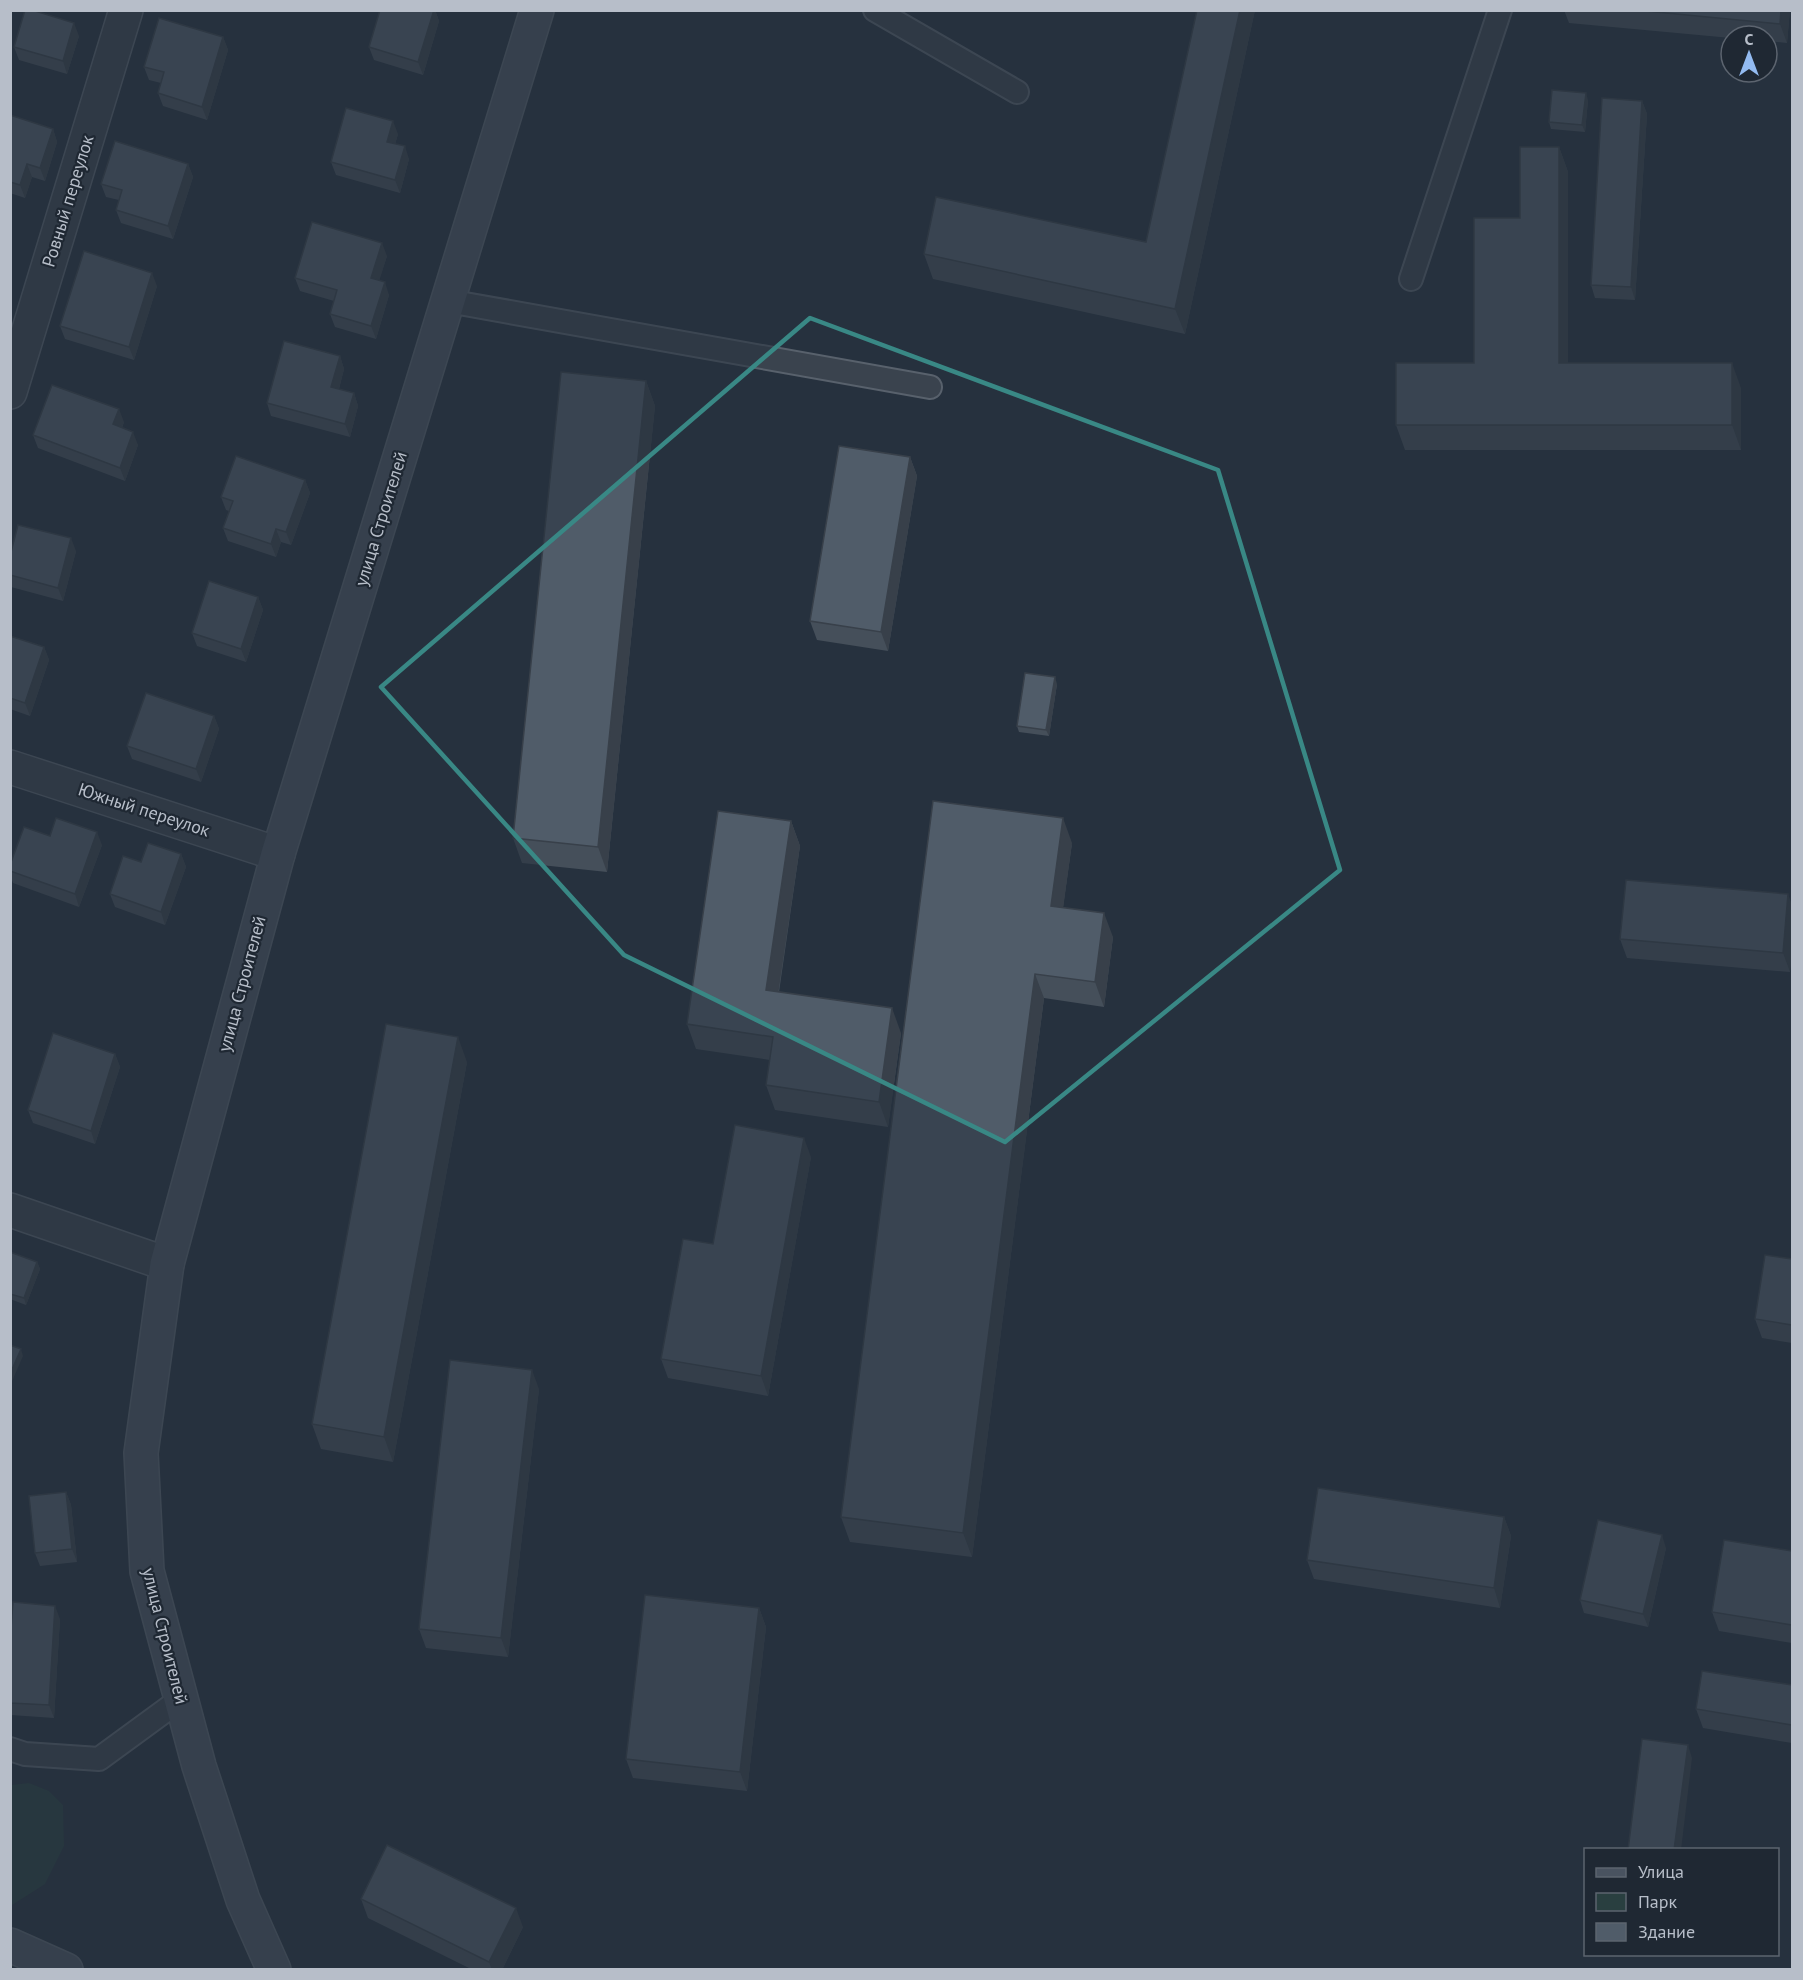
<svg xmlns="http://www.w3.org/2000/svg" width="1803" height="1980" viewBox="0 0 1803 1980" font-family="'PT Sans',sans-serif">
  <rect width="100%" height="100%" fill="#26313e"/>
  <path fill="#293f40" d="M29 1783 49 1791 63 1805 64 1846 45 1884 12 1905 10 1904 11 1785Z"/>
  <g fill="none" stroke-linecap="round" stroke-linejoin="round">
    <defs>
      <g id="lane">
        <path d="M875 10 1017 92"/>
        <path d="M1411 279 1500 10"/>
        <path d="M448 301 930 387"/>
        <path d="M10 1749 25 1754 99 1759 181 1699"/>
      </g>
      <g id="street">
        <path d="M10 392 126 10"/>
        <path d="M10 767 278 854"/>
        <path d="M10 1210 167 1264"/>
      </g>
      <g id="secondary">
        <path d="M10 1945 66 1970"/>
        <path d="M274 1970 243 1900 199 1766 147 1571 141 1453 167 1264 278 854 537 10"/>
      </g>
    </defs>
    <use href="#lane" stroke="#58616c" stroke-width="26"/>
    <use href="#street" stroke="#58616c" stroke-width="36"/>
    <use href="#secondary" stroke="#58616c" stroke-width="36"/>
    <use href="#lane" stroke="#3a434e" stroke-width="22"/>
    <use href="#street" stroke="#3a434e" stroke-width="33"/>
    <use href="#secondary" stroke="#495360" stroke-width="33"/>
  </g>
  <g fill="#454f5a">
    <path d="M380 10H435L439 21 423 75 374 60 369 47Z"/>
    <path d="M1195 10H1255L1185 334 933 279 924 254 1146 242 1197 11Z"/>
    <path d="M1564 10H1790L1787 43 1767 41V36H1731V38L1569 23Z"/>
    <path d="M79 36 67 74 19 60 14 47Z"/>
    <path d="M223 37 228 50 207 120 163 106 158 93 161 83 149 80 144 67Z"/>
    <path d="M1588 100 1585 132 1551 129 1549 122Z"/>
    <path d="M1642 101 1647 114 1635 300 1595 298 1591 285Z"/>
    <path d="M10 115 53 129 57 142 45 181 32 177 25 198 10 193Z"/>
    <path d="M398 134 395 144 409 159 400 193 336 175 331 162Z"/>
    <path d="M1559 147 1568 172V363L1741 388V450H1405L1396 425 1474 363 1520 218Z"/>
    <path d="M188 164 193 177 173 239 121 223 116 210 119 200 106 197 101 184Z"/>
    <path d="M387 256 379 280 389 295 376 339 335 327 330 314 334 301 300 291 295 278Z"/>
    <path d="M157 286 134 360 65 339 60 326Z"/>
    <path d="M340 356 344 369 339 389 354 393 358 406 350 437 271 416 267 403Z"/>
    <path d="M646 381 655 406 607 872 522 863 513 838Z"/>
    <path d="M124 422 122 428 138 445 125 481 38 448 33 435Z"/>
    <path d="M910 457 917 476 888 651 817 640 810 621Z"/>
    <path d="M305 480 310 493 291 545 281 542 276 557 228 541 223 528 229 511 226 510 221 497Z"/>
    <path d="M76 551 63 601 11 587 10 556Z"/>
    <path d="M258 597 263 610 246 662 197 646 192 633Z"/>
    <path d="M10 636 44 647 49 660 30 716 10 709Z"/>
    <path d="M1057 684 1049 736 1019 732 1017 726Z"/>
    <path d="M214 716 219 729 201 782 132 759 127 746Z"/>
    <path d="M791 821 800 846 779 992 901 1033 888 1127 775 1110 766 1085 770 1060 696 1049 687 1024Z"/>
    <path d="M50 836 102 845 79 907 13 883 10 875V865Z"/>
    <path d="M1072 843 1063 907 1113 937 1104 1007 1044 998 972 1557 850 1542 841 1517Z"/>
    <path d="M181 854 186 867 165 925 115 907 110 894 141 862Z"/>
    <path d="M1792 905V943L1790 972 1627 958 1620 939Z"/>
    <path d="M115 1054 120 1067 95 1144 33 1123 28 1110Z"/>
    <path d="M467 1062 393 1462 321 1449 312 1424Z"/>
    <path d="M811 1157 768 1396 668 1378 661 1359 713 1244Z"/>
    <path d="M10 1252 37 1262 40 1269 26 1305 10 1299Z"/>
    <path d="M1792 1259V1343L1762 1338 1755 1319Z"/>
    <path d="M539 1389 508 1657 426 1648 419 1629Z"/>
    <path d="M66 1492 71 1505 77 1562 40 1566 35 1553Z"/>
    <path d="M1504 1517 1511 1536 1500 1608 1314 1579 1307 1560Z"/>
    <path d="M1666 1548 1648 1627 1584 1613 1580 1600Z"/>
    <path d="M1792 1551V1643L1719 1631 1712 1612Z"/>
    <path d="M759 1608 766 1627 747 1791 633 1778 626 1759Z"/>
    <path d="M60 1619 54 1718 11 1715 10 1642Z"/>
    <path d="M1792 1685V1743L1703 1728 1696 1709Z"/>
    <path d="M361 1899 523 1927 502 1970H473L368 1918Z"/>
  </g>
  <g fill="#38404a">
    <path d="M434 10H435L439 21 423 75 418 62Z"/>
    <path d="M1240 10H1255L1185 334 1175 309Z"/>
    <path d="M1781 10H1790L1787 43 1780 24Z"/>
    <path d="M74 23 79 36 67 74 63 61Z"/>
    <path d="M223 37 228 50 207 120 202 107Z"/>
    <path d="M1586 93 1588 100 1585 132 1582 125Z"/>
    <path d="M1642 101 1647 114 1635 300 1631 287Z"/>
    <path d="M393 121 398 134 392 155 387 142Z"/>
    <path d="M53 129 57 142 45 181 40 168Z"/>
    <path d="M405 146 409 159 400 193 395 180Z"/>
    <path d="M1559 147 1568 172V388L1559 363Z"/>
    <path d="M27 164 32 177 25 198 20 185Z"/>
    <path d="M188 164 193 177 173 239 168 226Z"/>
    <path d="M382 243 387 256 376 291 371 278Z"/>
    <path d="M152 273 157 286 134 360 129 347Z"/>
    <path d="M385 282 389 295 376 339 371 326Z"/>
    <path d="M340 356 344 369 336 400 331 387Z"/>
    <path d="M1732 363 1741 388V450L1732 425Z"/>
    <path d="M646 381 655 406 607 872 598 847Z"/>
    <path d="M354 393 358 406 350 437 345 424Z"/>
    <path d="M119 409 124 422 118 437 113 424Z"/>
    <path d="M133 432 138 445 125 481 120 468Z"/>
    <path d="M910 457 917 476 888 651 881 632Z"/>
    <path d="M305 480 310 493 291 545 286 532Z"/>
    <path d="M276 529 281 542 276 557 271 544Z"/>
    <path d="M71 538 76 551 63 601 58 588Z"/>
    <path d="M258 597 263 610 246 662 241 649Z"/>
    <path d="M44 647 49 660 30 716 25 703Z"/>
    <path d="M1055 677 1057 684 1049 736 1046 730Z"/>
    <path d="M214 716 219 729 201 782 196 769Z"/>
    <path d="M1063 818 1072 843 1060 931 1051 906Z"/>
    <path d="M791 821 800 846 775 1015 766 990Z"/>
    <path d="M97 832 102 845 79 907 75 894Z"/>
    <path d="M181 854 186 867 165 925 161 912Z"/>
    <path d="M1788 894 1792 905V943L1790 972 1783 953Z"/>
    <path d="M1104 913 1113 937 1104 1007 1095 982Z"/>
    <path d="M1035 974 1044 998 972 1557 963 1533Z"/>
    <path d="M892 1008 901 1033 888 1127 879 1102Z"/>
    <path d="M458 1037 467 1062 393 1462 384 1437Z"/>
    <path d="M115 1054 120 1067 95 1144 91 1131Z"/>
    <path d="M804 1138 811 1157 768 1396 761 1376Z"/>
    <path d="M37 1262 40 1269 26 1305 24 1298Z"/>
    <path d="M21 1349 23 1356 10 1386V1374Z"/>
    <path d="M532 1370 539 1389 508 1657 501 1638Z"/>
    <path d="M66 1492 71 1505 77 1562 72 1549Z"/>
    <path d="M1504 1517 1511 1536 1500 1608 1494 1588Z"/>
    <path d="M1662 1535 1666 1548 1648 1627 1643 1614Z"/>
    <path d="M55 1606 60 1619 54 1718 49 1705Z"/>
    <path d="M759 1608 766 1627 747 1791 740 1772Z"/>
    <path d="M1688 1745 1692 1758 1681 1850H1674Z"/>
    <path d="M516 1908 523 1927 502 1970H492L489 1962Z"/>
  </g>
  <g fill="#505c69" stroke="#38404a" stroke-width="1.5">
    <path d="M25 10H32L74 23 63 61 14 47Z"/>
    <path d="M380 10H434L418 62 369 47Z"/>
    <path d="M1197 10H1240L1175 309 924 254 936 197 1146 242Z"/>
    <path d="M1635 10H1781L1780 24Z"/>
    <path d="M159 18 223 37 202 107 158 93 164 72 144 67Z"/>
    <path d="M1552 90 1586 93 1582 125 1549 122Z"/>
    <path d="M1602 98 1642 101 1631 287 1591 285Z"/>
    <path d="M346 108 393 121 387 142 405 146 395 180 331 162Z"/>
    <path d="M10 115 53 129 40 168 27 164 20 185 10 182Z"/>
    <path d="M115 141 188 164 168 226 116 210 122 190 101 184Z"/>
    <path d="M1520 147H1559V363H1732V425H1396V363H1474V218H1520Z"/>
    <path d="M312 222 382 243 371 278 385 282 371 326 330 314 337 290 295 278Z"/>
    <path d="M84 251 152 273 129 347 60 326Z"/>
    <path d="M284 341 340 356 331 387 354 393 345 424 267 403Z"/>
    <path d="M561 372 646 381 598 847 513 838Z"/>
    <path d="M52 385 119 409 113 424 133 432 120 468 33 435Z"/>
    <path d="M839 446 910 457 881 632 810 621Z"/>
    <path d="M236 456 305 480 286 532 276 529 271 544 223 528 233 501 221 497Z"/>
    <path d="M18 525 71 538 58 588 10 575V556Z"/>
    <path d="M209 581 258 597 241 649 192 633Z"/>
    <path d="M10 636 44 647 25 703 10 698Z"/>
    <path d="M1025 673 1055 677 1046 730 1017 726Z"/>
    <path d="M146 693 214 716 196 769 127 746Z"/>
    <path d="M933 801 1063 818 1051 906 1104 913 1095 982 1035 974 963 1533 841 1517Z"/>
    <path d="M718 811 791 821 766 990 892 1008 879 1102 766 1085 773 1037 687 1024Z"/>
    <path d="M56 818 97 832 75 894 10 871V865L24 827 50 836Z"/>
    <path d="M148 843 181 854 161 912 110 894 123 856 141 862Z"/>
    <path d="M1626 880 1788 894 1783 953 1620 939Z"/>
    <path d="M386 1024 458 1037 384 1437 312 1424Z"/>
    <path d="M53 1033 115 1054 91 1131 28 1110Z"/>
    <path d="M735 1125 804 1138 761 1376 661 1359 683 1239 713 1244Z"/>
    <path d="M10 1252 37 1262 24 1298 10 1294Z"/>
    <path d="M1765 1255 1792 1259V1325L1755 1319Z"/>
    <path d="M10 1345 21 1349 10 1374Z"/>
    <path d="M450 1360 532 1370 501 1638 419 1629Z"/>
    <path d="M1318 1488 1504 1517 1494 1588 1307 1560Z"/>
    <path d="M66 1492 72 1549 35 1553 29 1496Z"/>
    <path d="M1598 1520 1662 1535 1643 1614 1580 1600Z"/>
    <path d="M1724 1540 1792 1551V1625L1712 1612Z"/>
    <path d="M645 1595 759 1608 740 1772 626 1759Z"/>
    <path d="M13 1602 55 1606 49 1705 10 1703V1642Z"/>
    <path d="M1702 1671 1792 1685V1725L1696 1709Z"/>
    <path d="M1642 1739 1688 1745 1674 1850H1628Z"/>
    <path d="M387 1845 516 1908 489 1962 361 1899Z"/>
  </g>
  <path d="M0 0H1803V1980H0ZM810 318 1218 470 1340 870 1005 1142 624 955 381 687Z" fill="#26313e" fill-opacity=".55" fill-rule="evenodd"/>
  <path fill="none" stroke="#398885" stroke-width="4.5" stroke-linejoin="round" d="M810 318 1218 470 1340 870 1005 1142 624 955 381 687Z"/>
  <g text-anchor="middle" stroke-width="4.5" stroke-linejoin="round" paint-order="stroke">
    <g font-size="18" fill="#b7bec9" stroke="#1f2833">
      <text transform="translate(68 201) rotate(-73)" y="6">Ровный переулок</text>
      <text transform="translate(381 519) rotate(-73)" y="6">улица Строителей</text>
      <text transform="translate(144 810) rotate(18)" y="6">Южный переулок</text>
      <text transform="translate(242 984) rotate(-75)" y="6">улица Строителей</text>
      <text transform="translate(165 1636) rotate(76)" y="6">улица Строителей</text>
    </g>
  </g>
  <rect width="1803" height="1980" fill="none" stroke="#b7bec9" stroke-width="24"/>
  <rect x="1584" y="1848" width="195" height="108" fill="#1f2833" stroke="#5c646f" stroke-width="1.5"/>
  <rect x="1596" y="1868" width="30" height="9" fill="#495360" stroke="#5c646f" stroke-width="1.5"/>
  <text x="1638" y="1878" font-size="18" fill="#b7bec9">Улица</text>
  <rect x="1596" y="1893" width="30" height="18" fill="#293f40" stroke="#5c646f" stroke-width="1.5"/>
  <text x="1638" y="1908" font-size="18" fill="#b7bec9">Парк</text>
  <rect x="1596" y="1923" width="30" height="18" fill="#505c69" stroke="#5c646f" stroke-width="1.5"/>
  <text x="1638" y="1938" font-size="18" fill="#b7bec9">Здание</text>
  <g transform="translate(1749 54)"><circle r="28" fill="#1f2833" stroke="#5c646f" stroke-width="1.5"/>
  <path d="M0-4.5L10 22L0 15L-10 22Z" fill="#93bbf1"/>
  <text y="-9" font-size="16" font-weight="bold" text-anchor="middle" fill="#b7bec9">С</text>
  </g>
</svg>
